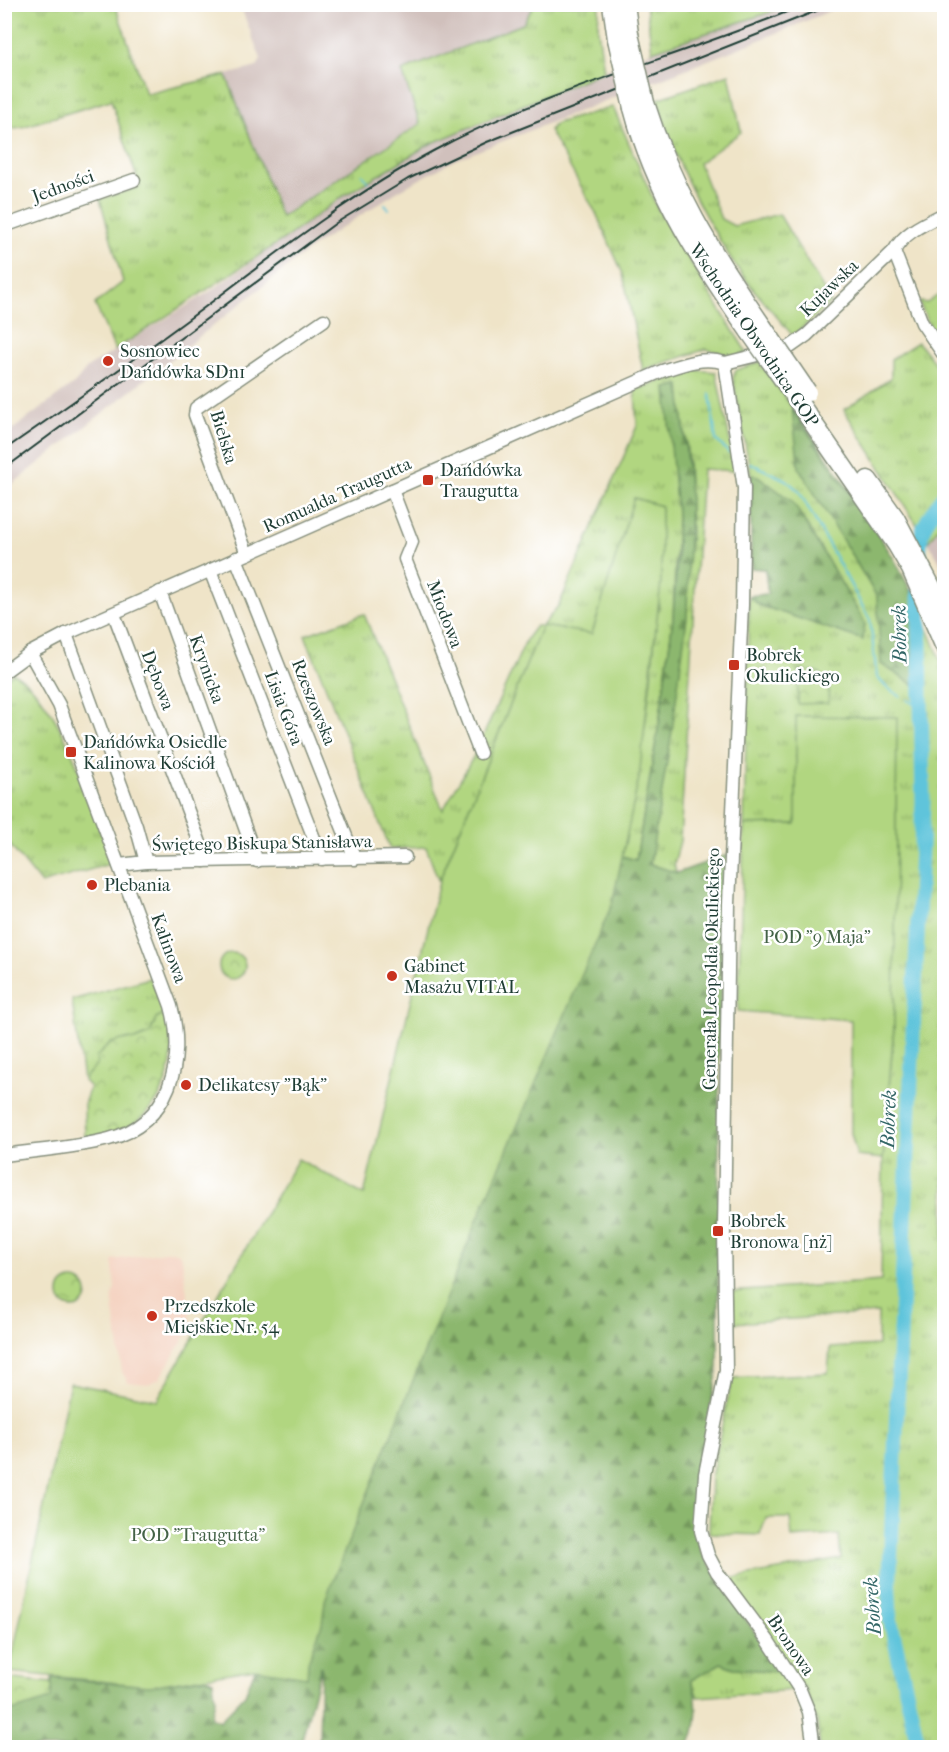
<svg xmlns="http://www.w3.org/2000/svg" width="949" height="1752" viewBox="0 0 949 1752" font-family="'IM FELL French Canon',serif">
  <defs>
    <pattern id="grass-tufts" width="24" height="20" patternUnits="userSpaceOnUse" patternTransform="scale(1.5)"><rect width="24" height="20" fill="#b1d680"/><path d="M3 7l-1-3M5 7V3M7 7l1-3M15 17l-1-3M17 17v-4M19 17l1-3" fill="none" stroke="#8faf6a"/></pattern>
    <pattern id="forest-firs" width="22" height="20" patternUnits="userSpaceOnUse" patternTransform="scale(1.5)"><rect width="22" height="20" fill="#8cb76e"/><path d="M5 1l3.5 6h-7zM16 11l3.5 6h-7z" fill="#72965b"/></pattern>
    <pattern id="park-crowns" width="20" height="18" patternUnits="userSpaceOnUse" patternTransform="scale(1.5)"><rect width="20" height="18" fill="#b1d680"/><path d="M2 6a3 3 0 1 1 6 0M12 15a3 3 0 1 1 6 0" fill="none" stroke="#8faf6a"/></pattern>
  </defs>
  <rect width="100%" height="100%" fill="#fff"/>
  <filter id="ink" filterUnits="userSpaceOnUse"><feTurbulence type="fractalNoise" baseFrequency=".0167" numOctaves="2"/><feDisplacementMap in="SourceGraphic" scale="12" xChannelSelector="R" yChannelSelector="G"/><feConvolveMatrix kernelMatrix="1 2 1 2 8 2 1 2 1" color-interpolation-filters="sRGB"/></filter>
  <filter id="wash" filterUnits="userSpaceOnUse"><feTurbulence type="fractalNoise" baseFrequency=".008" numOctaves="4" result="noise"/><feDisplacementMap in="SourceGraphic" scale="24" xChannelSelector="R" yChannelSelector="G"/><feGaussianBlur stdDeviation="1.35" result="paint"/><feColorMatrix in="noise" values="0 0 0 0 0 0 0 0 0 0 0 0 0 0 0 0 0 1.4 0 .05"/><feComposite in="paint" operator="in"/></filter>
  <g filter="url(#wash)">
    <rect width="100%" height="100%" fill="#efe4c8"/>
    <path fill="#f4d3c1" d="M172 1251 179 1253 182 1259 191 1320 189 1330 159 1379 148 1384 128 1382 122 1372 112 1296 115 1288 112 1260Z"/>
    <g fill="#d0c0bc">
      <path d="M240 5H534V7L523 24 402 71 420 123 281 217 226 75 257 67 261 59Z"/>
      <path d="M792 5H844L777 33 455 160 398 191 315 245 5 490 4 436 75 383 87 368 212 290 345 195 430 144 547 93 652 51Z"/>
      <path d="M944 520V569L928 542Z"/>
    </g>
    <g fill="url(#grass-tufts)" stroke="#688a5a" stroke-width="1.5">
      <path d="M4 5H115L146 94 226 75 281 217 420 124 402 71 523 24 534 5H599L598 30 604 71 430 144 345 195 287 237 115 350 95 304 123 282 100 199 140 187 111 100 22 127 5 129Z"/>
      <path d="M646 5V4L792 5 652 51Z"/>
      <path d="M729 74 741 132 699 163 721 219 734 226 779 214 831 302 793 336C770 308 743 280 725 249 697 204 670 151 658 99Z"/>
      <path d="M613 107 658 210 747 353 737 357 706 349 643 370 623 274 596 213 549 130 557 123Z"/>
      <path d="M944 291V342L930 327 919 302 927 303Z"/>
      <path d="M918 342 944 375V520L928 542 844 410 891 378V359Z"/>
      <path d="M760 362C829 460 905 556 944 670V1747H820L817 1721 804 1686 793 1690 698 1697 691 1680 721 1663 734 1668 781 1672 728 1579 841 1559 839 1535 792 1538 790 1518H766L760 1535 709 1533 711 1478 732 1378 828 1373 830 1348 878 1345V1313L734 1323 731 1292 881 1281 883 1159 894 1027 796 824 744 825 749 596 768 594 765 569 751 568V475L733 378 736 370Z"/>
      <path d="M695 370 716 372 736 471 702 469 680 841 674 864 676 873 650 864 691 533 688 458 679 385 674 462 677 514 673 618 659 724 636 860 622 856C647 741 660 623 661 506L635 498 592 634 542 626 439 882 426 847 390 849 305 635 364 614 443 810 476 752 527 638 536 626H542L559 605 637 426 635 390Z"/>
      <path d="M13 673C64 700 92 810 113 863L41 884 5 839 4 681Z"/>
      <path d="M150 978 168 1013 156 1019 150 1034 135 1040 126 1039 83 1080 72 1000Z"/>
    </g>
    <g fill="url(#forest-firs)" stroke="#567a51" stroke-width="1.5">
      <path d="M680 385 690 497 687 617 672 731 650 864 677 873 727 855 719 1060 718 1368 692 1507 701 1552 781 1672 734 1668 721 1663 691 1680C699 1700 699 1727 688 1747H316L319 1739 321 1666 300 1747 5 1748V1713L51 1699 52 1678 149 1686 206 1678 213 1681 215 1700 211 1717 220 1721 245 1695 255 1669 307 1677 308 1662 322 1624 325 1600 478 1218 612 904 622 856 636 860 659 724 673 618 677 557V514L666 388Z"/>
      <path d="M792 409 893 557 913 595 914 685 881 664 877 597 799 468Z"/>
      <path d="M751 475 758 476 793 502 865 623 863 640 759 605 749 596 768 594 765 569 751 568Z"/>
    </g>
    <g fill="url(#park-crowns)" stroke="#688a5a" stroke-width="1.5">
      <path d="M798 670 820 673 829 687 828 703 798 704Z"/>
      <circle cx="232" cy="966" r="13"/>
      <path d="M168 1013C180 1059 166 1115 116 1132 107 1136 95 1136 85 1137L84 1104 90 1087 83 1080 97 1064 96 1057 111 1043 126 1039 135 1040 150 1034 156 1019Z"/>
      <circle cx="73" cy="1294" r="14"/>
      <path d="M4 1678 52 1683 51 1699 5 1713Z"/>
    </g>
    <g fill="#b1d680" stroke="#688a5a" stroke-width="1.5">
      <path d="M634 498 661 506V582L639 778 612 904 478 1218 325 1600 322 1624 308 1662 307 1677 255 1669 149 1686 9 1672 70 1383 157 1400 298 1159 364 1195 439 882 542 626 592 634Z"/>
      <path d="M796 716 897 717 894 1027 883 1159 857 1156 851 1133V1020L738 1011 744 825 796 824Z"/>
    </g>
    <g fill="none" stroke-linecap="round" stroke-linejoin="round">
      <g stroke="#5ec4db" stroke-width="2">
        <path d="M362 174 368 182"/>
        <path d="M385 204 389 209"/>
        <path d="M710 394 716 440 729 453"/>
        <path d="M750 463 786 480 799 491 870 620 877 677 886 687 900 696"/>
        <path d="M908 700 920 707"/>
      </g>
      <g stroke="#5ec4db" stroke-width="15">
        <path d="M919 563C919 528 925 523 944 495"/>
        <path d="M919 593 923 801 889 1594 890 1619 919 1748"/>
      </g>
    </g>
  </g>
  <g filter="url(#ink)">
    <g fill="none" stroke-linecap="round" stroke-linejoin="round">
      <defs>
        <g id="minor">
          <path d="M4 226 134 180"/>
          <path d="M894 251 922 323 944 355"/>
          <path d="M725 363 744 488 742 605 729 904 724 1232 726 1370 705 1474 701 1531 708 1555 717 1572 767 1639 800 1690 809 1712 814 1748"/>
          <path d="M725 363 790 347 807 335 894 251C904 232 926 223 944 214"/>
          <path d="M392 490 412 542 405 559 480 753"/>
          <path d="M247 554 195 415 196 408 324 320"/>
          <path d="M236 558 355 859"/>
          <path d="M210 570 322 859"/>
          <path d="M160 592 257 861"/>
          <path d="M114 614 203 851 204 861"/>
          <path d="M66 634 136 826 146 862"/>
          <path d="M4 672 30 653 66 634 662 371C683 364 703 356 725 363"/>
          <path d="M119 865 146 862 405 857"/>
          <path d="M4 1155C39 1150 75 1148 109 1139 170 1123 186 1061 171 1006L59 705 30 653"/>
        </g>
        <g id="highway">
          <path d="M612 4 617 39"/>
          <path d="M625 4 629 34"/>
          <path d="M645 103C672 190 711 252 762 326"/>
          <path d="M633 108C655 192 701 262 750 332"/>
          <path d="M795 397 897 545 911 569 944 645"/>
          <path d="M868 480 895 518 944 611"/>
        </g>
      </defs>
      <use href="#minor" stroke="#87907e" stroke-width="15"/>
      <use href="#highway" stroke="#87907e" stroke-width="21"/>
      <use href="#minor" stroke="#fff" stroke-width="12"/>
      <use href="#highway" stroke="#fff" stroke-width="18"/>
      <g stroke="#1f3d34" stroke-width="2">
        <path d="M4 450C72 403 139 356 205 307 279 251 352 194 435 150 553 87 684 56 806 4"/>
        <path d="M4 469 336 223 408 179 487 142 834 4"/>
      </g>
      <defs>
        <g id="highway-bridge">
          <path d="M629 34 645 103"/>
          <path d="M617 39 633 108"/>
          <path d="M762 326 807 392"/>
          <path d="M750 332 792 392"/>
        </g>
      </defs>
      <use href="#highway-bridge" stroke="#87907e" stroke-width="21" stroke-linecap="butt"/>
      <use href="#highway-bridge" stroke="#fff" stroke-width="18"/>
    </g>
  </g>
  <g fill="#c8321e" stroke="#fff" stroke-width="2">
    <circle cx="108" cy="361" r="6"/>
    <rect x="422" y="474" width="12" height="12" rx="3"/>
    <rect x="728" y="659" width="12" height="12" rx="3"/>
    <rect x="65" y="746" width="12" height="12" rx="3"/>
    <circle cx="92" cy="885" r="6"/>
    <circle cx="392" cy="976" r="6"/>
    <circle cx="186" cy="1085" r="6"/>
    <rect x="712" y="1225" width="12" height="12" rx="3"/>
    <circle cx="152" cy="1316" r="6"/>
  </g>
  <g text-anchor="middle" stroke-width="5" stroke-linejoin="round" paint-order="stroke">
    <g font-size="18" fill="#1f3d34" stroke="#fff">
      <text transform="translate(63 186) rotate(-20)" y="6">Jedności</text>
      <text transform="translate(829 288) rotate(-44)" y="6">Kujawska</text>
      <text transform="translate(754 335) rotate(56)" y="6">Wschodnia Obwodnica GOP</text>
      <text transform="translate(224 437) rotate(73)" y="6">Bielska</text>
      <text transform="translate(337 495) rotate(-24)" y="6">Romualda Traugutta</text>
      <text transform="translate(445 614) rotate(69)" y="6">Miodowa</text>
      <text transform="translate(207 669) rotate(70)" y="6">Krynicka</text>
      <text transform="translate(158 680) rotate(69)" y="6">Dębowa</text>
      <text transform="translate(314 702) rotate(68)" y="6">Rzeszowska</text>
      <text transform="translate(284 708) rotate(69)" y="6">Lisia Góra</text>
      <text transform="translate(262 843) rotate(-1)" y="6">Świętego Biskupa Stanisława</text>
      <text transform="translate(169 948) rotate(70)" y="6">Kalinowa</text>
      <text transform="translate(711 969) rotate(-89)" y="6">Generała Leopolda Okulickiego</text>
      <text transform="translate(791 1645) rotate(56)" y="6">Bronowa</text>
    </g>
    <g font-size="18" fill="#1f3d34" stroke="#fff" text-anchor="start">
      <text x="120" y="357">Sosnowiec<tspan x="120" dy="21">Dańdówka SDn1</tspan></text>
      <text x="440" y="476">Dańdówka<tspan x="440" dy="21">Traugutta</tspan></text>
      <text x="746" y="661">Bobrek<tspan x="746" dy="21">Okulickiego</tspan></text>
      <text x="83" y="748">Dańdówka Osiedle<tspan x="83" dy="21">Kalinowa Kościół</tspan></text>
      <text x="104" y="891">Plebania</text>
      <text x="404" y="972">Gabinet<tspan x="404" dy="21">Masażu VITAL</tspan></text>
      <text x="198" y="1091">Delikatesy "Bąk"</text>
      <text x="730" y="1227">Bobrek<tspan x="730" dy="21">Bronowa [nż]</tspan></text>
      <text x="164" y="1312">Przedszkole<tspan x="164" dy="21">Miejskie Nr. 54</tspan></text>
    </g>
    <g font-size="18" fill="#446347" stroke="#fff">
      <text x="817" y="943">POD "9 Maja"</text>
      <text x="198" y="1541">POD "Traugutta"</text>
    </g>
    <g font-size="20" font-style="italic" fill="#326666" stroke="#fff">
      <text transform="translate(899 634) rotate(-91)" y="7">Bobrek</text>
      <text transform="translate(888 1119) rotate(-88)" y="7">Bobrek</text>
      <text transform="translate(872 1606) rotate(-94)" y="7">Bobrek</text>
    </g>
  </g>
  <rect width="949" height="1752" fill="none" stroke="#fff" stroke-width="24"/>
</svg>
